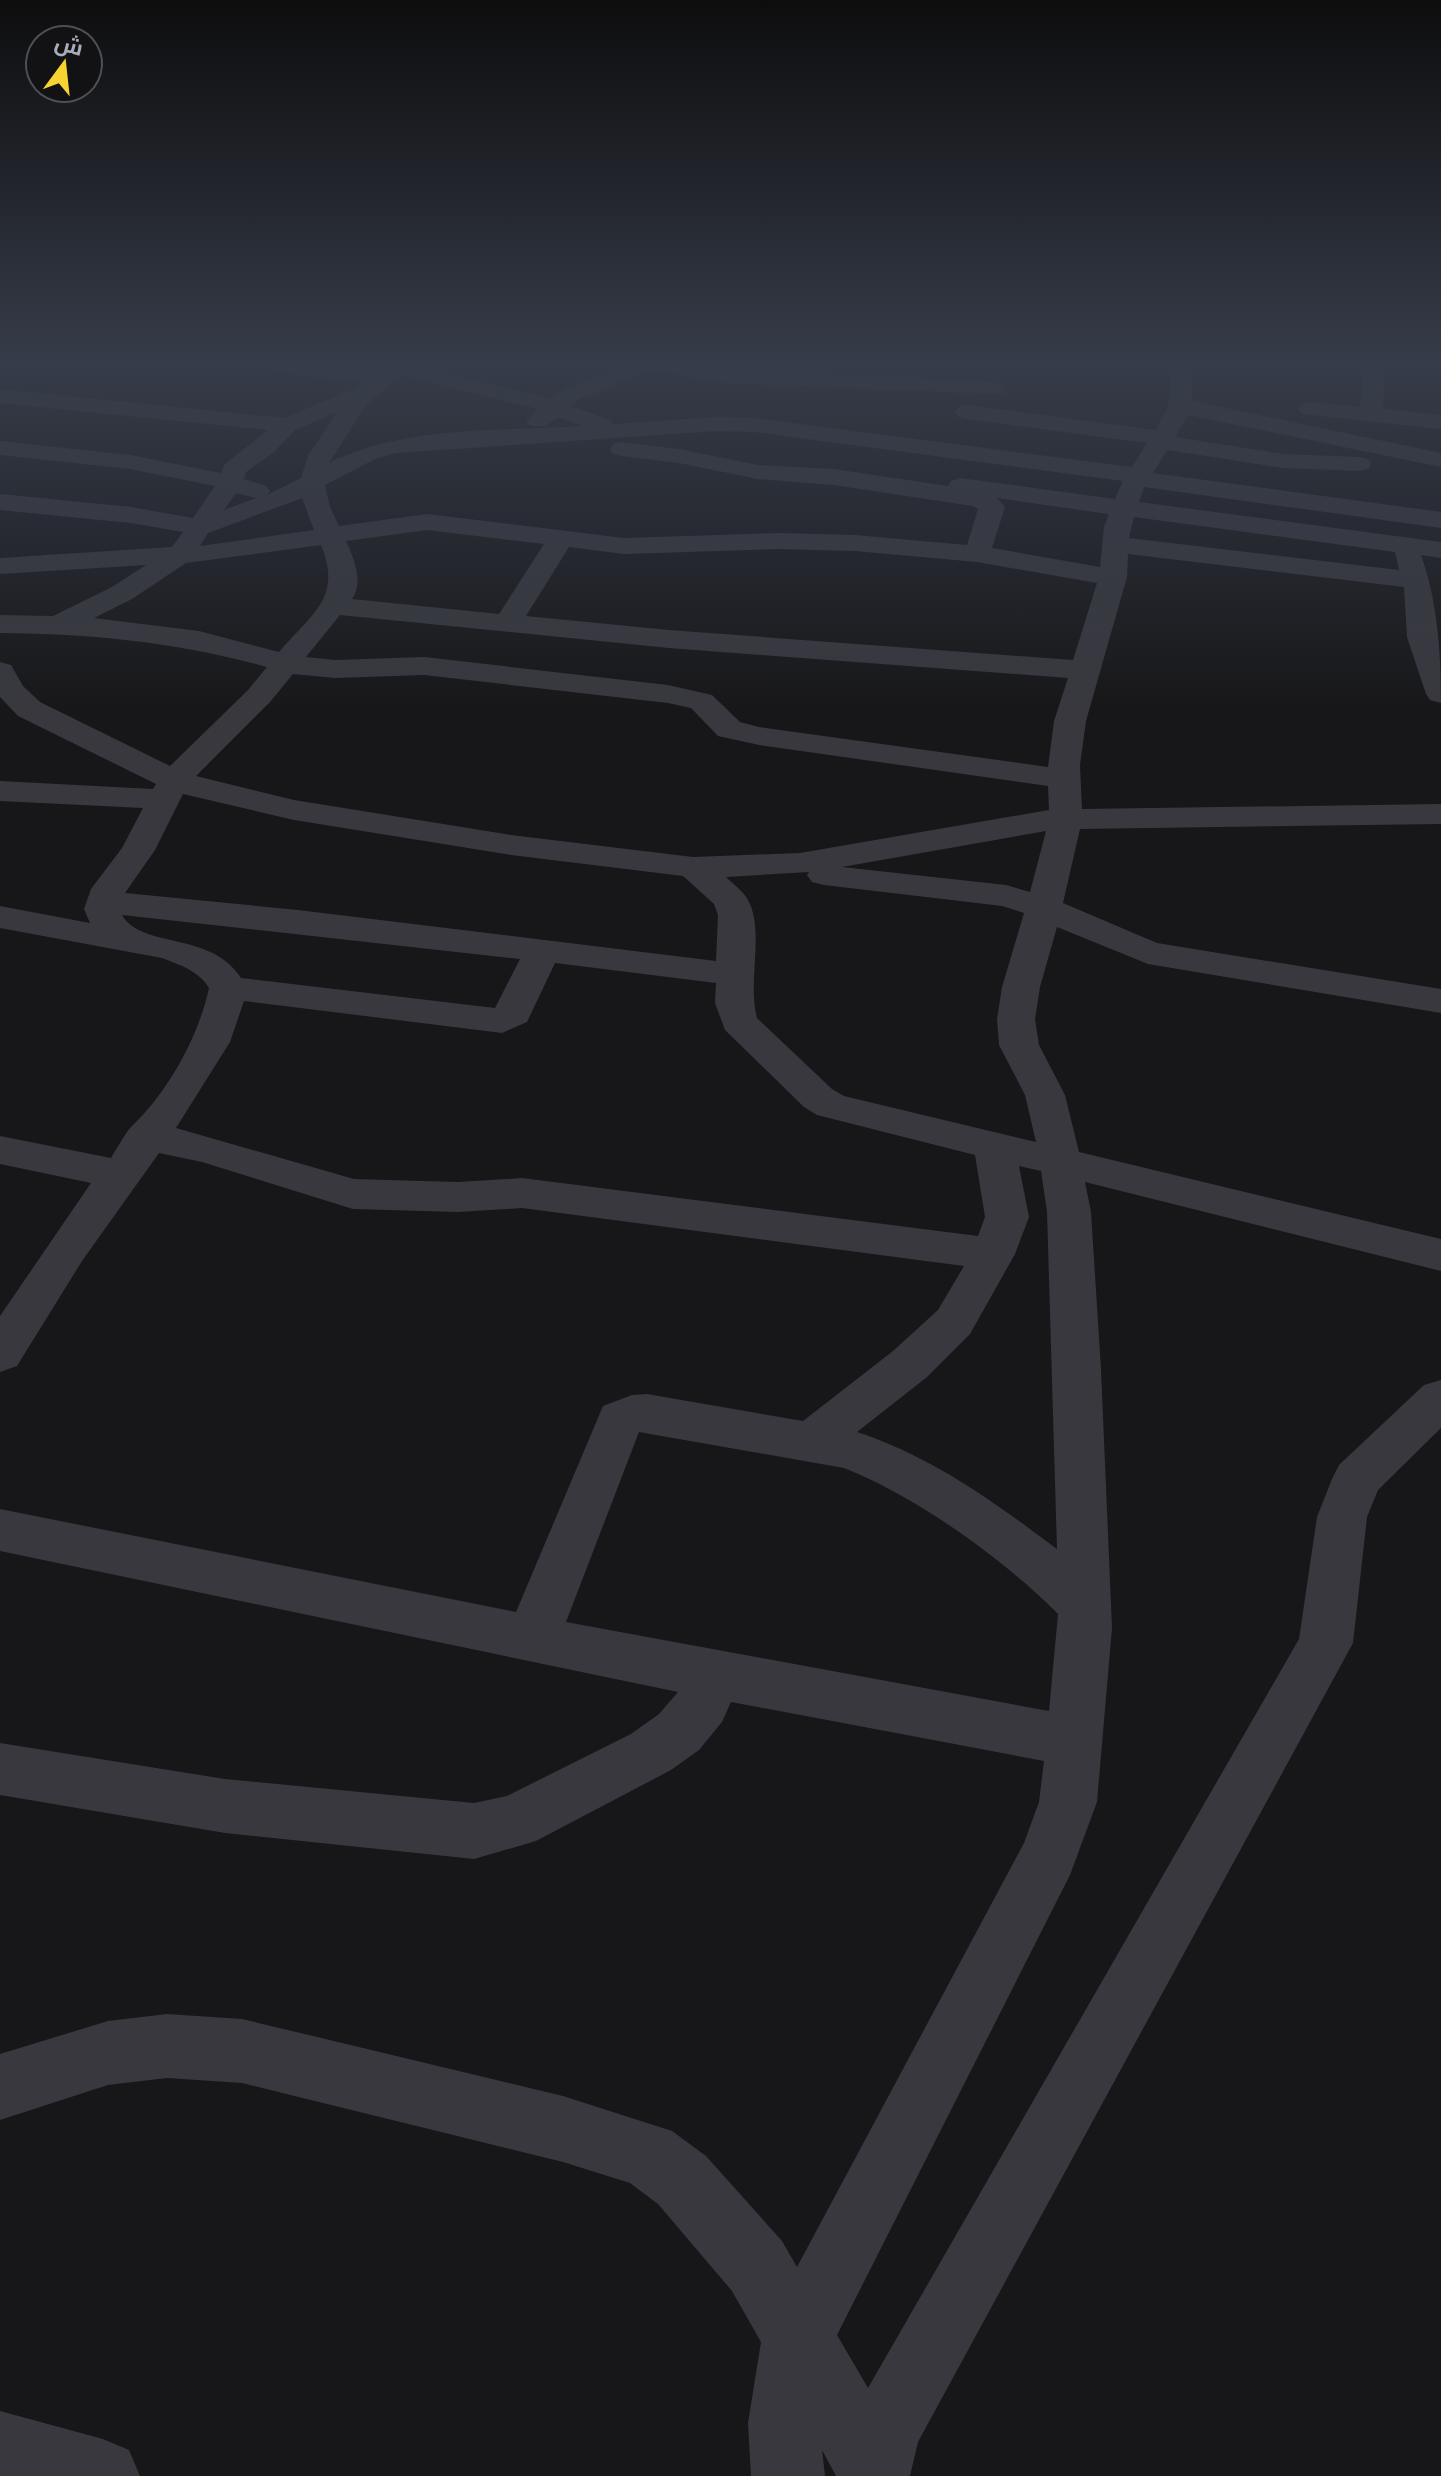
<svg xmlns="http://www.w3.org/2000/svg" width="1441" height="2476" viewBox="0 0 1441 2476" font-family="'Titillium Web',Cairo,sans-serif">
  <rect width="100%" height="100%" fill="#171719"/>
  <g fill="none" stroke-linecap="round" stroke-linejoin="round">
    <g fill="#38383e" fill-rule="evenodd">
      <path d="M262 364H319L374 372 378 369 373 364H412L551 399 563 389 625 364H695L724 369H784L994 382 1002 384 1005 389 1002 394 724 383 651 369 579 399 571 406 610 420 613 424 717 417 755 418 1132 467 1147 443 967 419 959 417 955 412 959 407 967 405 1156 430 1168 406 1171 364H1193L1192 401 1441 453V467L1188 415 1175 437 1283 454 1359 457 1368 459 1371 464 1368 469 1359 471 1283 468 1167 450 1153 473 1441 512V528L1144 487 1139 502 1441 542V558L1421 555C1438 603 1441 653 1441 703L1430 700 1426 694 1407 637 1404 587 1128 554 1127 577 1086 721 1080 765 1082 809 1441 804V824L1080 829 1063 903 1157 943 1441 989V1013L1148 964 1057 927 1040 987 1035 1019 1039 1045 1065 1095 1079 1152 1441 1239V1271L1085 1182 1091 1212 1101 1369 1112 1628 1097 1802 1070 1875 837 2335 868 2388 1299 1639 1317 1517 1332 1479 1339 1465 1424 1385 1441 1380V1428L1378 1490 1367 1517 1353 1643 918 2442 910 2476H836L822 2450 825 2476H751L748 2423 761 2342 732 2291 658 2204 630 2183 563 2162 242 2083 167 2078 108 2085 0 2120V2054L108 2021 167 2014 242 2019 563 2096 672 2131 706 2156 782 2241 797 2267 1024 1843 1039 1802 1044 1761 731 1702 722 1722 699 1750 671 1770 536 1841 474 1859 225 1833 0 1795V1743L225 1779 474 1803 507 1796 631 1734 659 1714 678 1692 0 1551V1509L516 1612 603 1406 632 1395 647 1394 803 1421 893 1351 938 1310 964 1266 522 1208 458 1212 353 1209 202 1162 159 1153 82 1261 17 1366 0 1372V1316L91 1183 0 1164V1136L111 1158C116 1150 126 1132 131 1127 168 1092 198 1038 209 988 199 971 180 965 162 958L0 928V906L90 923 84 909 91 889 122 848 143 808 0 801V781L153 789 156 784 18 716 0 697V662L11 665 23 686 40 702 170 766 248 690 267 667C174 642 96 634 0 633V615L53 616 112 587 146 565 0 574V558L172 547 183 532 131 523 0 510V494L131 507 193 518 215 486 130 469 0 455V441L130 455 221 473 225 464 268 430 0 403V389L284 418 356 388 361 383 273 371ZM400 375 538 409 526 421 530 426H546L558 417 583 426C501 431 402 426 329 463L366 405ZM337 412 308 456 301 478 267 495 270 491 266 486 244 479 246 472 274 452 295 430ZM717 431 755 432 1123 481 1115 499 960 478 951 481 948 486 834 469 758 465 679 449 622 442 613 444 610 449 613 454 622 456 679 463 758 479 834 485 973 506 978 509 967 545 855 535 778 533 624 538 427 514 339 526 330 507 325 485 375 459 396 453ZM236 493 256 498 224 510ZM302 498 314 530 200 546 208 533ZM997 498 1109 514 1104 527 1100 567 992 548 1005 507ZM1134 517 1395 552 1399 570 1129 538ZM427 530 544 544 499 614 352 599C364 582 354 559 346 541ZM321 545C343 598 311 614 279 652L199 631 94 618 132 599 186 563ZM569 547 624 554 778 549 855 551 977 562 1097 583 1073 660 669 630 526 616ZM340 615 669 648 1068 678 1054 721 1048 767 759 727 740 722 712 695 668 685 424 657 335 660 306 657ZM293 674 335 678 424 675 668 703 691 708 718 736 759 745 1048 786 1049 810 800 853 693 857 511 835 294 800 196 776 270 702ZM183 794 294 820 511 855 683 876 714 904 718 915 716 961 298 910 125 893 155 850ZM1046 831 1030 892 1006 885 842 867ZM809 872 807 875 812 882 824 885 1002 906 1024 913 1002 987 997 1019 999 1045 1025 1095 1036 1142 844 1096 832 1089 757 1018C747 982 765 931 748 900 743 891 733 884 726 877ZM122 915 520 959 495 1008 241 978C212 931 141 949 122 915ZM555 963 716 983 715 1003 725 1030 804 1107 817 1115 975 1155 985 1217 978 1236 522 1178 458 1182 354 1179 176 1128 230 1042 244 1001 502 1033 527 1022ZM1019 1166 1041 1171 1047 1212 1057 1549C994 1502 933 1457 857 1432L927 1377 970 1334 1015 1254 1029 1217ZM639 1432 844 1468C914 1495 1005 1560 1058 1614L1049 1711 566 1622Z"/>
      <path d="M1363 364H1385L1383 409 1441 415V429L1302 414 1298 409 1302 404 1310 402 1360 407Z"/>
      <path d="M0 2411 103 2439 129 2450 140 2476H0Z"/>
    </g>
  </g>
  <linearGradient id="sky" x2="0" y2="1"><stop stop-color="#0d0d0e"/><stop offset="0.51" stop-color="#363c49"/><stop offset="1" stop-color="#363c49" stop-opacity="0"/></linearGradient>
  <rect width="1441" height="711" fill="url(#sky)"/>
  <g transform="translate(64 64) rotate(15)"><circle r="38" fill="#121214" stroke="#4e4f56" stroke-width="2"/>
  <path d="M0-6L14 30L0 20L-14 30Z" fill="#f7d331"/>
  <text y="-12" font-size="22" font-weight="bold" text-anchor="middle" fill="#a9abb9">ش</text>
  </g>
</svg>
